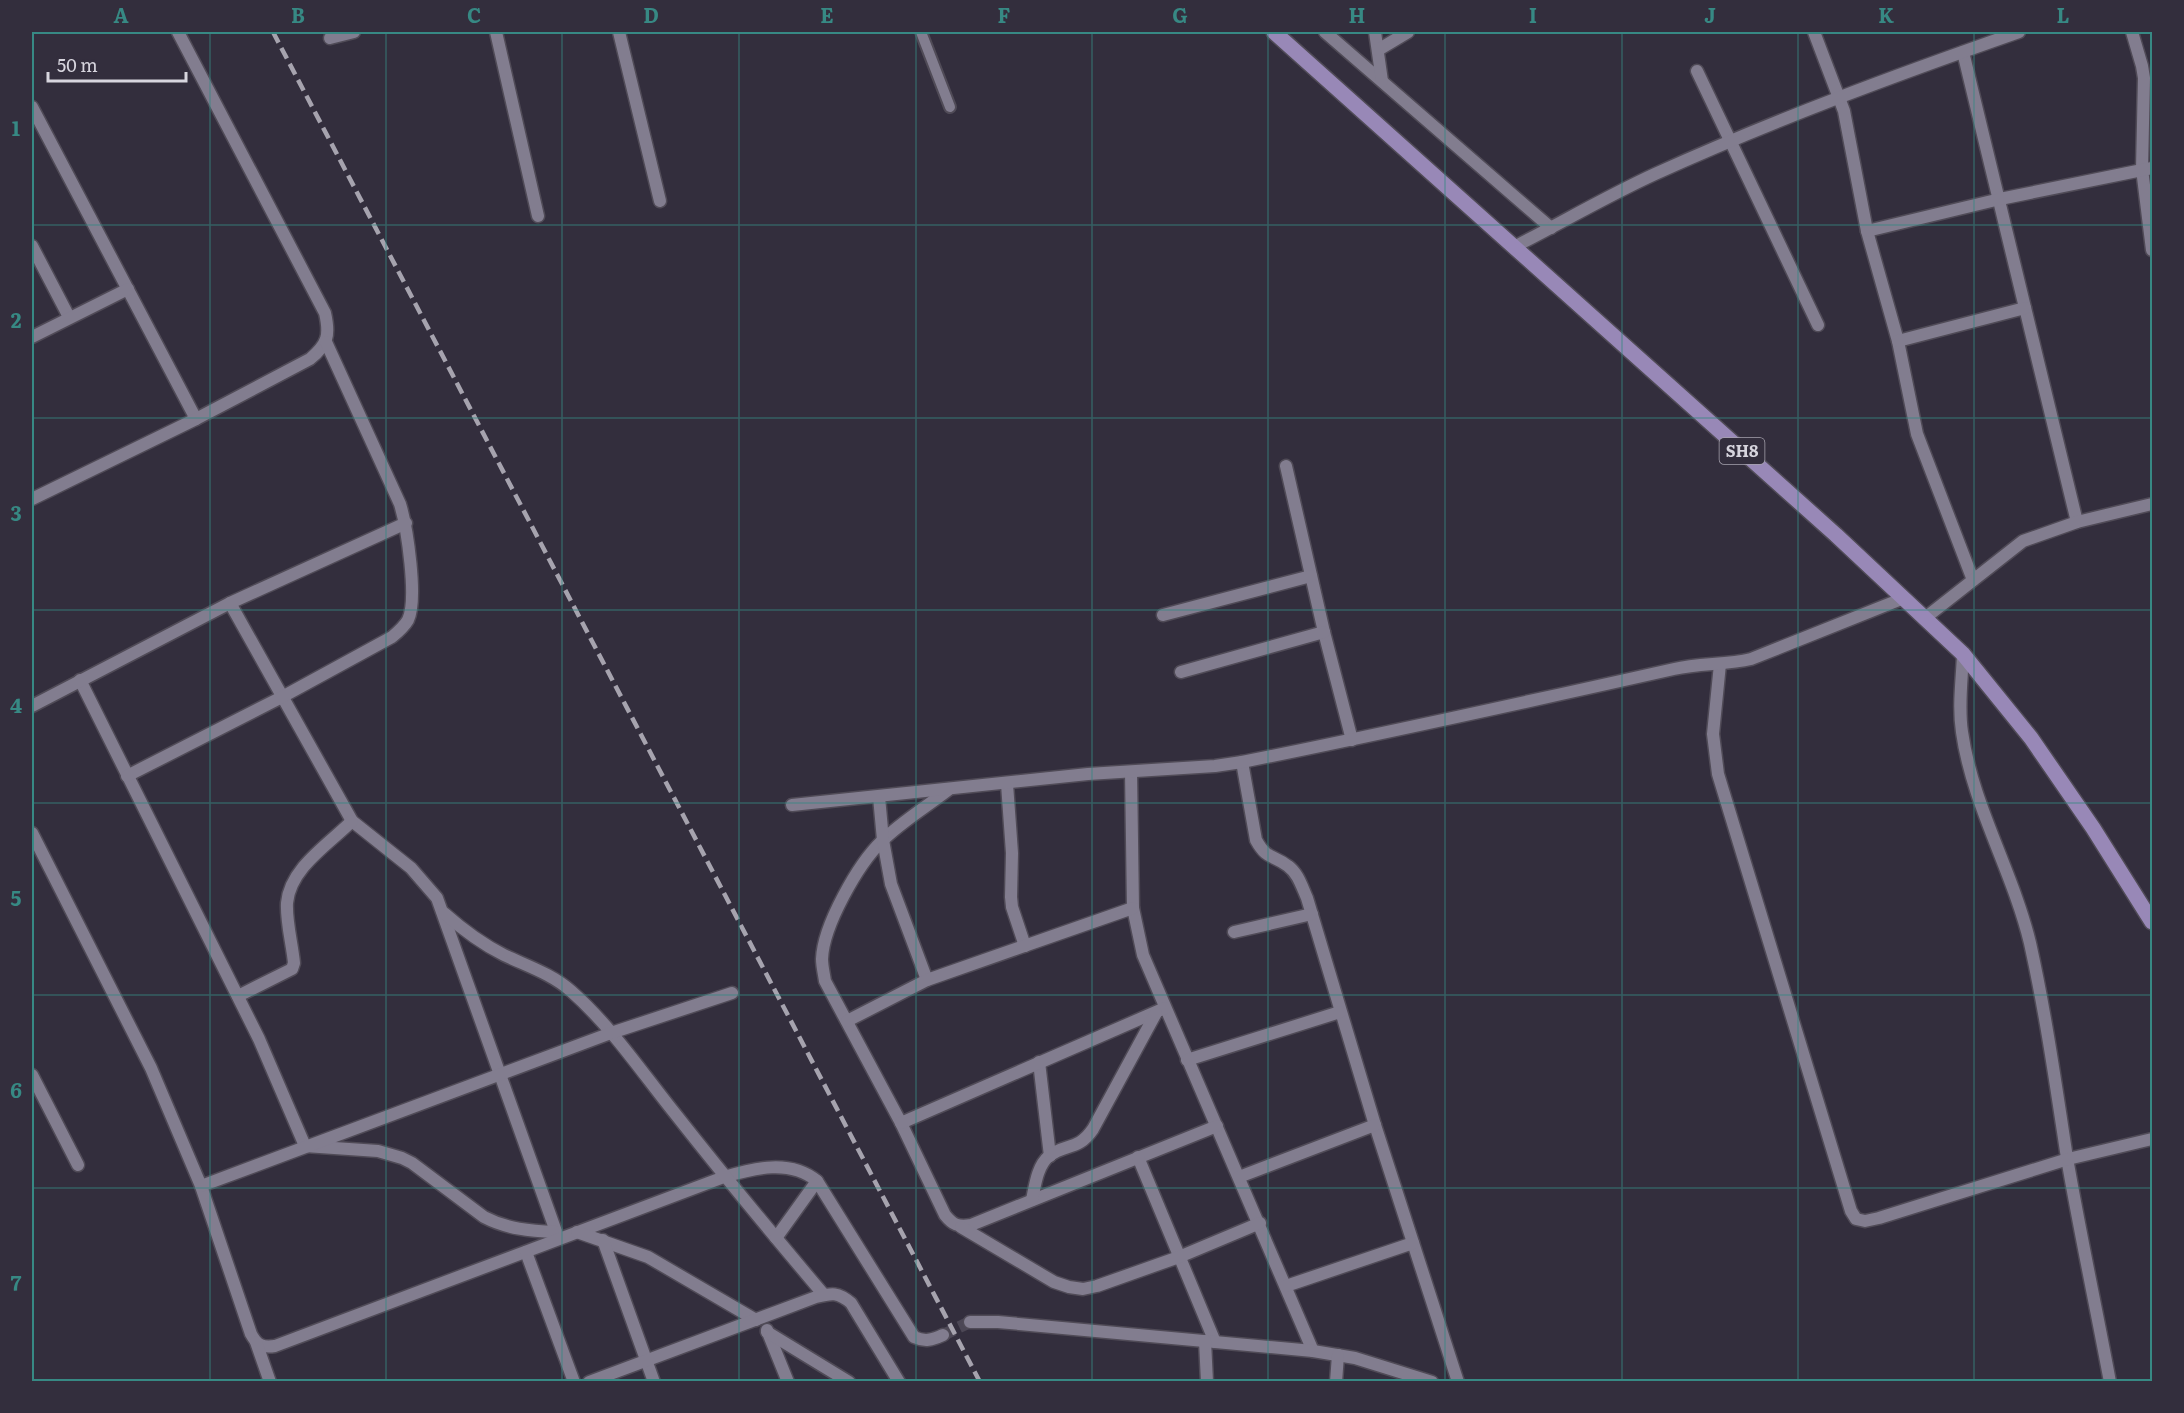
<svg xmlns="http://www.w3.org/2000/svg" width="2184" height="1413" viewBox="0 0 2184 1413" font-family="Literata,serif">
  <rect width="100%" height="100%" fill="#332e3d"/>
  <g fill="none" stroke-linecap="round" stroke-linejoin="round">
    <path stroke="#4c4755" stroke-width="12" stroke-dasharray="12 6" stroke-linecap="butt" d="M943 1335 970 1322"/>
    <defs>
      <path id="lane" d="M921 32 950 107"/>
      <g id="street">
        <path d="M496 32 538 216"/>
        <path d="M619 32 660 201"/>
        <path d="M1325 32 1551 228"/>
        <path d="M1375 32 1382 81"/>
        <path d="M1814 32 1844 111 1867 231 1898 341 1917 434 1973 580"/>
        <path d="M2132 32 2142 66 2144 78 2142 169 2152 250"/>
        <path d="M330 38 354 32"/>
        <path d="M1378 50 1408 32"/>
        <path d="M1963 52 2077 522"/>
        <path d="M1697 71 1818 325"/>
        <path d="M32 107 196 419"/>
        <path d="M1867 231 2000 199 2152 168"/>
        <path d="M32 246 69 317"/>
        <path d="M1514 247C1561 223 1607 196 1655 174 1774 120 1896 75 2019 32"/>
        <path d="M32 337 128 289"/>
        <path d="M1898 341 2025 308"/>
        <path d="M1286 466 1324 632 1352 740"/>
        <path d="M32 499 196 419 310 359C328 344 330 335 325 313L178 32"/>
        <path d="M230 603 352 821 411 868 437 898 558 1237"/>
        <path d="M1163 615 1311 576"/>
        <path d="M1925 618 2023 541 2077 522 2152 504"/>
        <path d="M1963 654C1962 680 1958 706 1962 732 1972 804 2013 872 2030 943 2046 1015 2056 1086 2067 1158 2080 1233 2096 1307 2110 1382"/>
        <path d="M1720 664 1713 734 1718 774 1851 1211 1856 1219 1865 1221 1879 1218 2068 1159 2152 1139"/>
        <path d="M1181 672 1324 632"/>
        <path d="M80 680 259 1039 305 1146 378 1151 402 1158 412 1163 484 1217C507 1229 530 1231 556 1232"/>
        <path d="M32 706 230 603 406 523"/>
        <path d="M1242 762 1256 840C1267 860 1272 854 1288 866 1298 873 1302 887 1307 898L1375 1125 1458 1382"/>
        <path d="M1131 772 1133 908 1143 955 1313 1351"/>
        <path d="M127 776 282 697 392 637C398 632 404 627 408 620 418 599 407 527 400 504L326 342"/>
        <path d="M1007 784 1012 853 1011 897 1012 907 1025 946"/>
        <path d="M948 790C926 807 901 822 882 841 858 864 823 926 822 959 822 966 824 974 825 981L901 1123 945 1215C953 1225 958 1227 971 1225L1217 1126"/>
        <path d="M879 797 883 840 891 884 927 980"/>
        <path d="M792 805 1088 774 1215 766 1242 762C1387 733 1531 701 1674 669 1700 663 1726 665 1751 659L1904 598"/>
        <path d="M32 833 151 1068 201 1186 251 1334C257 1345 262 1348 275 1346L724 1177C755 1168 790 1159 817 1181L914 1337C925 1342 932 1340 943 1335"/>
        <path d="M444 913C462 929 482 944 504 955 527 966 552 974 571 991 612 1027 643 1074 677 1116 725 1177 774 1236 824 1295"/>
        <path d="M1234 932 1312 914"/>
        <path d="M238 996 292 969 294 963C292 943 286 922 287 903 290 868 329 844 352 821"/>
        <path d="M847 1021 927 980 1133 908"/>
        <path d="M1187 1060 1340 1012"/>
        <path d="M1039 1062 1050 1156"/>
        <path d="M32 1075 78 1165"/>
        <path d="M901 1123 1165 1008"/>
        <path d="M1138 1157 1215 1342"/>
        <path d="M1239 1177 1375 1125"/>
        <path d="M201 1186 611 1033 732 993"/>
        <path d="M1032 1200C1035 1186 1037 1166 1049 1156 1066 1143 1078 1151 1093 1129L1156 1013"/>
        <path d="M961 1227 1054 1282 1069 1287 1083 1289 1097 1286 1179 1257 1260 1223"/>
        <path d="M577 1232 648 1257 756 1320"/>
        <path d="M776 1238 817 1181"/>
        <path d="M603 1240 654 1382"/>
        <path d="M526 1252 574 1382"/>
        <path d="M1286 1286 1413 1243"/>
        <path d="M970 1322H998L1313 1351 1355 1358 1432 1382"/>
        <path d="M767 1330 788 1382"/>
        <path d="M767 1332 849 1382"/>
        <path d="M1205 1341 1207 1382"/>
        <path d="M256 1342 270 1382"/>
        <path d="M589 1382 816 1297C832 1293 838 1292 851 1303L899 1382"/>
        <path d="M1336 1382 1338 1355"/>
      </g>
      <path id="primary" d="M1274 32 1836 535 1963 654 2031 738 2093 828 2152 922"/>
    </defs>
    <use href="#lane" stroke="#504b57" stroke-width="14"/>
    <use href="#street" stroke="#504b57" stroke-width="15"/>
    <use href="#primary" stroke="#504b57" stroke-width="18"/>
    <use href="#lane" stroke="#827d8f" stroke-width="10"/>
    <use href="#street" stroke="#827d8f" stroke-width="12"/>
    <use href="#primary" stroke="#9888b7" stroke-width="15"/>
    <path stroke="#a6a3ae" stroke-width="4.5" stroke-dasharray="12 6" stroke-linecap="butt" d="M273 32 980 1382"/>
  </g>
  <path fill="none" stroke="#378984" stroke-width="1.5" stroke-opacity="0.55" d="M210 32V1382M386 32V1382M562 32V1382M739 32V1382M916 32V1382M1092 32V1382M1268 32V1382M1445 32V1382M1622 32V1382M1798 32V1382M1974 32V1382M32 225H2152M32 418H2152M32 610H2152M32 803H2152M32 995H2152M32 1188H2152"/>
  <g text-anchor="middle" stroke-width="6" stroke-linejoin="round" paint-order="stroke">
    <rect fill="#332e3d" stroke="#a6a3ae" stroke-width="1.5" x="1719.5" y="438" width="45" height="26" rx="4.5"/>
    <g font-size="16" font-weight="bold" fill="#d7d5de">
      <text x="1742" y="457">SH8</text>
    </g>
  </g>
  <rect width="2184" height="1413" fill="none" stroke="#332e3d" stroke-width="66"/>
  <path d="M48 72v9h138v-9" fill="none" stroke="#d7d5de" stroke-width="3"/>
  <text x="57" y="72" font-size="18" fill="#d7d5de" stroke="#332e3d" stroke-width="4.5" paint-order="stroke">50 m</text>
  <rect x="33" y="33" width="2118" height="1347" fill="none" stroke="#378984" stroke-width="2"/>
  <g font-size="20" text-anchor="middle" font-weight="bold" fill="#378984">
    <text x="121" y="23">A</text>
    <text x="298" y="23">B</text>
    <text x="474" y="23">C</text>
    <text x="651" y="23">D</text>
    <text x="827" y="23">E</text>
    <text x="1004" y="23">F</text>
    <text x="1180" y="23">G</text>
    <text x="1357" y="23">H</text>
    <text x="1533" y="23">I</text>
    <text x="1710" y="23">J</text>
    <text x="1886" y="23">K</text>
    <text x="2063" y="23">L</text>
    <text x="16" y="136">1</text>
    <text x="16" y="328">2</text>
    <text x="16" y="521">3</text>
    <text x="16" y="713">4</text>
    <text x="16" y="906">5</text>
    <text x="16" y="1098">6</text>
    <text x="16" y="1291">7</text>
  </g>
</svg>
